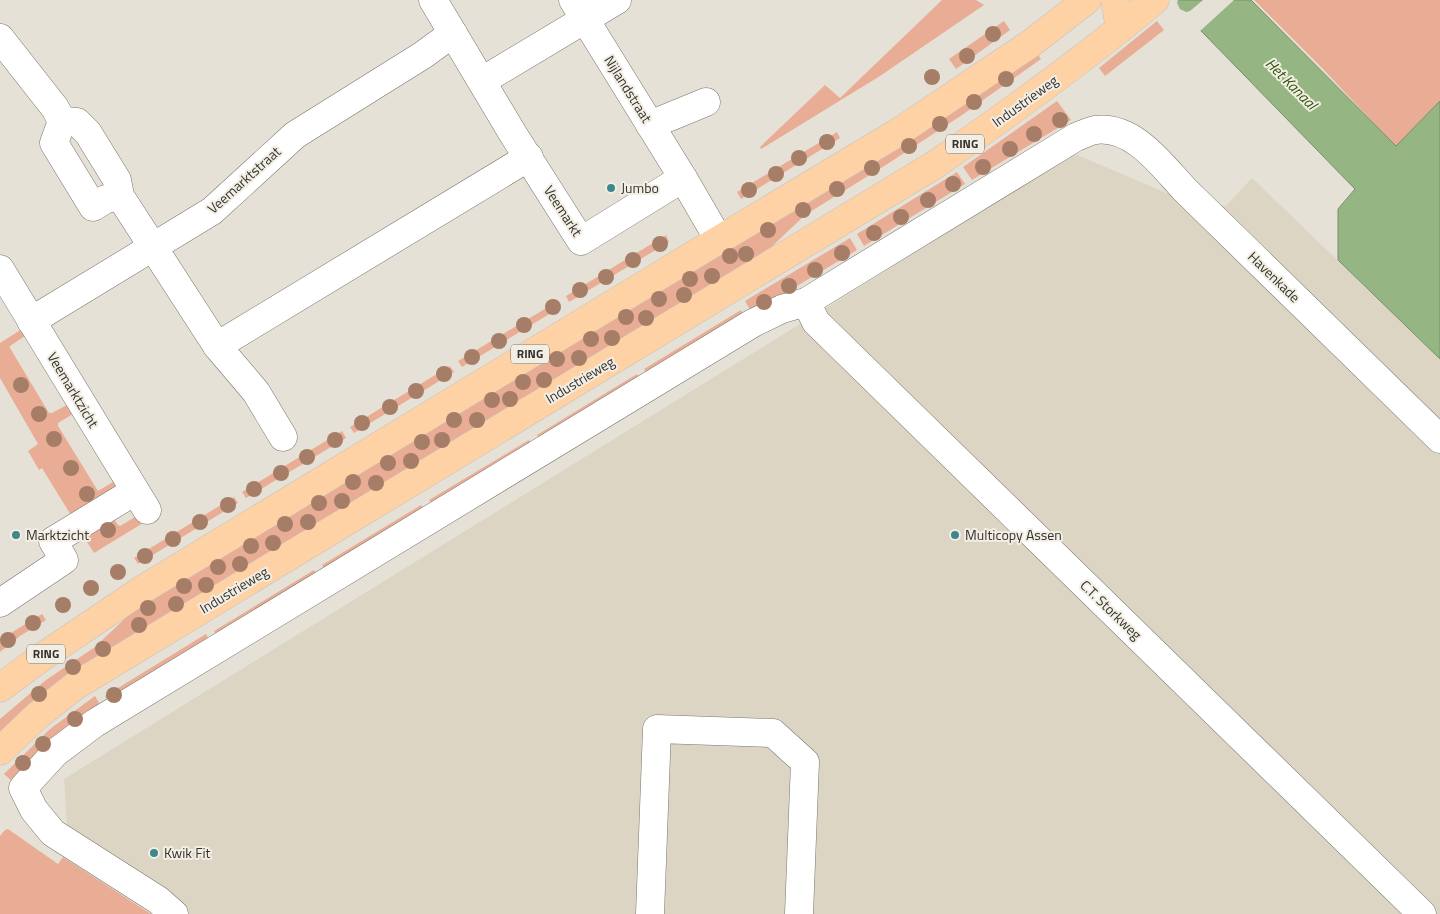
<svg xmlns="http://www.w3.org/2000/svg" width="1440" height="914" viewBox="0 0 1440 914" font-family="'Titillium Web',sans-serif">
  <rect width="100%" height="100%" fill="#e5e1d6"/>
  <path fill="#dcd5c4" d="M1075 154 1190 203 1226 206 1252 178 1440 359V914H190L67 826 64 779Z"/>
  <g fill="#e9ad96">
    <path d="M942 0H976L984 5 880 76 761 149 760 147 825 85 840 98Z"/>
    <path d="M1254 0H1440V101L1396 147 1323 69Z"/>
    <path d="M1004 21 1010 30 956 69 949 59Z"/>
    <path d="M1157 21 1164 30 1105 76 1099 68Z"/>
    <path d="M1035 51 1041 59 962 115 889 163 805 215 763 255 0 734V719L46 680 95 647 137 607Z"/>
    <path d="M1057 101 1071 120 972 180 963 167Z"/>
    <path d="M837 132 840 138 741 199 737 192Z"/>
    <path d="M957 172 965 184 864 246 857 234Z"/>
    <path d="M666 235 669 242 569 302 566 296Z"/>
    <path d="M850 238 857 250 752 313 745 301Z"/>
    <path d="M558 301 561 307 462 367 458 361Z"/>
    <path d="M741 310 745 318 649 376 644 369Z"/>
    <path d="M22 329 25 336 10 346V348L49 413H52L67 405 73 414 58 423V426L98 491 113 482 119 489 72 517 42 468 39 470 28 451 38 444 0 378V343Z"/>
    <path d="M450 366 454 372 354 433 350 427Z"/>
    <path d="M637 374 641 381 541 442 537 435Z"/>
    <path d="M342 431 346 438 246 498 242 492Z"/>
    <path d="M529 440 533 446 434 507 429 500Z"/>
    <path d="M234 497 238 503 138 564 134 558Z"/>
    <path d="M421 505 425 512 326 572 322 565Z"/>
    <path d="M112 516 118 525 120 526 135 517 148 520 94 553 82 534Z"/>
    <path d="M314 570 317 577 218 638 214 631Z"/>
    <path d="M42 614 46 620 20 636 0 652V642L14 631Z"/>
    <path d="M206 634 210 642 109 703 105 696Z"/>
    <path d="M95 696 102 708 13 782 4 774 50 729Z"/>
    <path d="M8 829 58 864 63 857 151 914H0V836L5 830Z"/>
  </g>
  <path fill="#95b683" stroke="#788f6a" d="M1171 0H1251L1396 146 1440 101V359L1338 260V209L1355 189Z"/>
  <path fill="#e5e1d6" d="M1169 0H1178L1177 3 1180 9 1186 12 1190 11 1203 0H1234L1199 32Z"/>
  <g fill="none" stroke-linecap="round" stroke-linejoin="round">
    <defs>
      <g id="minor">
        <path d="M433 0 513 134 581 241 683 178"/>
        <path d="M573 0 683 178 719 240"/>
        <path d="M0 38 55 108 62 121 54 143 93 207 106 199 120 196"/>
        <path d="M482 81 617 0"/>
        <path d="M62 121 77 122 88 133 117 180 120 196 217 346 256 392 283 437"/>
        <path d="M650 125 706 102"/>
        <path d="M0 269 147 510"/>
        <path d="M806 302 816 322 1422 914"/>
        <path d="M31 321 212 211 295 135 423 55 453 33"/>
        <path d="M217 346 529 157"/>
        <path d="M0 603 64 560 53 541 135 491"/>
        <path d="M174 914 158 900 53 833 34 810 23 788 55 753 95 723 753 323 782 309 806 302 1076 137C1082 135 1089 131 1095 130 1133 125 1161 164 1184 189L1440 439"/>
        <path d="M650 914 657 729 773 733 805 762 799 914"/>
      </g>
      <g id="major">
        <path d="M1115 0 1120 29"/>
        <path d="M0 688 42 657 140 591 682 262 897 133 1030 44 1087 0"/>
        <path d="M0 751 38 715 75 686 936 164C1011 112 1085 59 1155 0"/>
      </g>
    </defs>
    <use href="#minor" stroke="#79756c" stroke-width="29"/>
    <use href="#major" stroke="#c2c2c1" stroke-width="29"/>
    <use href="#minor" stroke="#fff" stroke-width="28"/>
    <use href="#major" stroke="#fed2a5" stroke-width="28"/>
  </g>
  <g fill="#a67d66">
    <circle cx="993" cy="34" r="8"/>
    <circle cx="967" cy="56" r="8"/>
    <circle cx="932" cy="77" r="8"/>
    <circle cx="1006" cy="79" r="8"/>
    <circle cx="974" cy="102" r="8"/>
    <circle cx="1060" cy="120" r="8"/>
    <circle cx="940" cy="124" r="8"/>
    <circle cx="1034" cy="134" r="8"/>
    <circle cx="827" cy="142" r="8"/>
    <circle cx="909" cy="146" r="8"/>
    <circle cx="1010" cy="149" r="8"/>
    <circle cx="799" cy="158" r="8"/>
    <circle cx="983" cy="167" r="8"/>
    <circle cx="872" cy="168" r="8"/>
    <circle cx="776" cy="174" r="8"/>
    <circle cx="953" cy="184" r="8"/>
    <circle cx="837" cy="189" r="8"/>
    <circle cx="749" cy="190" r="8"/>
    <circle cx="928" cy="200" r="8"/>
    <circle cx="803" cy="210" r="8"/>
    <circle cx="901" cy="217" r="8"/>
    <circle cx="768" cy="230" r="8"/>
    <circle cx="874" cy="233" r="8"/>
    <circle cx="660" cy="244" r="8"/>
    <circle cx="842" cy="253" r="8"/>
    <circle cx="746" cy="254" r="8"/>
    <circle cx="730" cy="256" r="8"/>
    <circle cx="633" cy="260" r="8"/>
    <circle cx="815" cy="270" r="8"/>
    <circle cx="712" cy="276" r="8"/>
    <circle cx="606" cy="277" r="8"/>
    <circle cx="690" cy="279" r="8"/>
    <circle cx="789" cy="286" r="8"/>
    <circle cx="580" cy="290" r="8"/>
    <circle cx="684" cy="295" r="8"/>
    <circle cx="659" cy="299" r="8"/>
    <circle cx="764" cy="302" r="8"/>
    <circle cx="553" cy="307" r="8"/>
    <circle cx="626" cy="317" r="8"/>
    <circle cx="646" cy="318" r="8"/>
    <circle cx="524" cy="325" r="8"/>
    <circle cx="612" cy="338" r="8"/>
    <circle cx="591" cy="339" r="8"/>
    <circle cx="499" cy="341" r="8"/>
    <circle cx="472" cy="357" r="8"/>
    <circle cx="579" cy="358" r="8"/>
    <circle cx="557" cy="359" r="8"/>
    <circle cx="444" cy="374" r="8"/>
    <circle cx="544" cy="380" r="8"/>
    <circle cx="523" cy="382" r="8"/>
    <circle cx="21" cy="385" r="8"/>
    <circle cx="416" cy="391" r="8"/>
    <circle cx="510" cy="399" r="8"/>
    <circle cx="492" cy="400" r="8"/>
    <circle cx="390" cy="407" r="8"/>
    <circle cx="39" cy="414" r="8"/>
    <circle cx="454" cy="420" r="8"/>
    <circle cx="477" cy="420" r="8"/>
    <circle cx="362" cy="423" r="8"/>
    <circle cx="54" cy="439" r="8"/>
    <circle cx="335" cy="440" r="8"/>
    <circle cx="442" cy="440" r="8"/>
    <circle cx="422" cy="442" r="8"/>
    <circle cx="307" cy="457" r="8"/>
    <circle cx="411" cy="461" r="8"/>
    <circle cx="388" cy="463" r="8"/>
    <circle cx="71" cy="468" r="8"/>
    <circle cx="281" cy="473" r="8"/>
    <circle cx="353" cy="482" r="8"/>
    <circle cx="376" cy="483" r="8"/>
    <circle cx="254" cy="489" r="8"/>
    <circle cx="87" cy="494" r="8"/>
    <circle cx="342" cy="501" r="8"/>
    <circle cx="319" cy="503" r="8"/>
    <circle cx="228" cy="505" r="8"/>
    <circle cx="200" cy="522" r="8"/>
    <circle cx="308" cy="522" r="8"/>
    <circle cx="285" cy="524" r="8"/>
    <circle cx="108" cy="530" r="8"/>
    <circle cx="173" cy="539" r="8"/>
    <circle cx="273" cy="543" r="8"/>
    <circle cx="251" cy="546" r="8"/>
    <circle cx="145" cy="556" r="8"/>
    <circle cx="240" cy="564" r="8"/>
    <circle cx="218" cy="567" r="8"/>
    <circle cx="118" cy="572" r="8"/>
    <circle cx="206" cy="585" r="8"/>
    <circle cx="184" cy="586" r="8"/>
    <circle cx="91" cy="588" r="8"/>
    <circle cx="176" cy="604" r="8"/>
    <circle cx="63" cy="605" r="8"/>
    <circle cx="148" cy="608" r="8"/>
    <circle cx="33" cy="623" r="8"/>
    <circle cx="139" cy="625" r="8"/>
    <circle cx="8" cy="640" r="8"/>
    <circle cx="103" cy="649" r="8"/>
    <circle cx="73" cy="667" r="8"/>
    <circle cx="39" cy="694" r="8"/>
    <circle cx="114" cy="695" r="8"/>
    <circle cx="75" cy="719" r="8"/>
    <circle cx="43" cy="744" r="8"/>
    <circle cx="23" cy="763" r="8"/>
  </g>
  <g fill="#3f878e" stroke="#f2eee4" stroke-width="2">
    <circle cx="611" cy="188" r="5"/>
    <circle cx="16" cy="535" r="5"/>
    <circle cx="955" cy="535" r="5"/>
    <circle cx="154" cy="853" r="5"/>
  </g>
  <g text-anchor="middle" stroke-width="4" stroke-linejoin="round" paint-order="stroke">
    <g fill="#f2eee4" stroke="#6e6b65" stroke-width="1">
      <rect x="946" y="134.5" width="38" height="19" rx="4"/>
      <rect x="511" y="344.5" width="38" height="19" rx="4"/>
      <rect x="27" y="644.5" width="38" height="19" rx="4"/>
    </g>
    <g font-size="12" font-weight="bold" fill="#35332f">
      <text x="965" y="148">RING</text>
      <text x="530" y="358">RING</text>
      <text x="46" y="658">RING</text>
    </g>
    <g font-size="14" fill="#35332f" stroke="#f2eee4">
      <text transform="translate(628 89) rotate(58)" y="5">Nijlandstraat</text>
      <text transform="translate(1025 101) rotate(-36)" y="5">Industrieweg</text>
      <text transform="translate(244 180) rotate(-42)" y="5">Veemarktstraat</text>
      <text transform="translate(563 211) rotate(57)" y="5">Veemarkt</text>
      <text transform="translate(1274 277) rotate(44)" y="5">Havenkade</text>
      <text transform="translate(580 380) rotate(-31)" y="5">Industrieweg</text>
      <text transform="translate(73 390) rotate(59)" y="5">Veemarktzicht</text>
      <text transform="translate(234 590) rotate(-31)" y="5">Industrieweg</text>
      <text transform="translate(1111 610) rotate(44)" y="5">C.T. Storkweg</text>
    </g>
    <g font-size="14" fill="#35332f" stroke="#f2eee4" text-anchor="start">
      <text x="621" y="193">Jumbo</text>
      <text x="26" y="540">Marktzicht</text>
      <text x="965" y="540">Multicopy Assen</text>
      <text x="164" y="858">Kwik Fit</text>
    </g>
    <g font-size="15" font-style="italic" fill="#2c540a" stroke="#f2eee4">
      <text transform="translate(1291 84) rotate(45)" y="5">Het Kanaal</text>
    </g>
  </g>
</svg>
